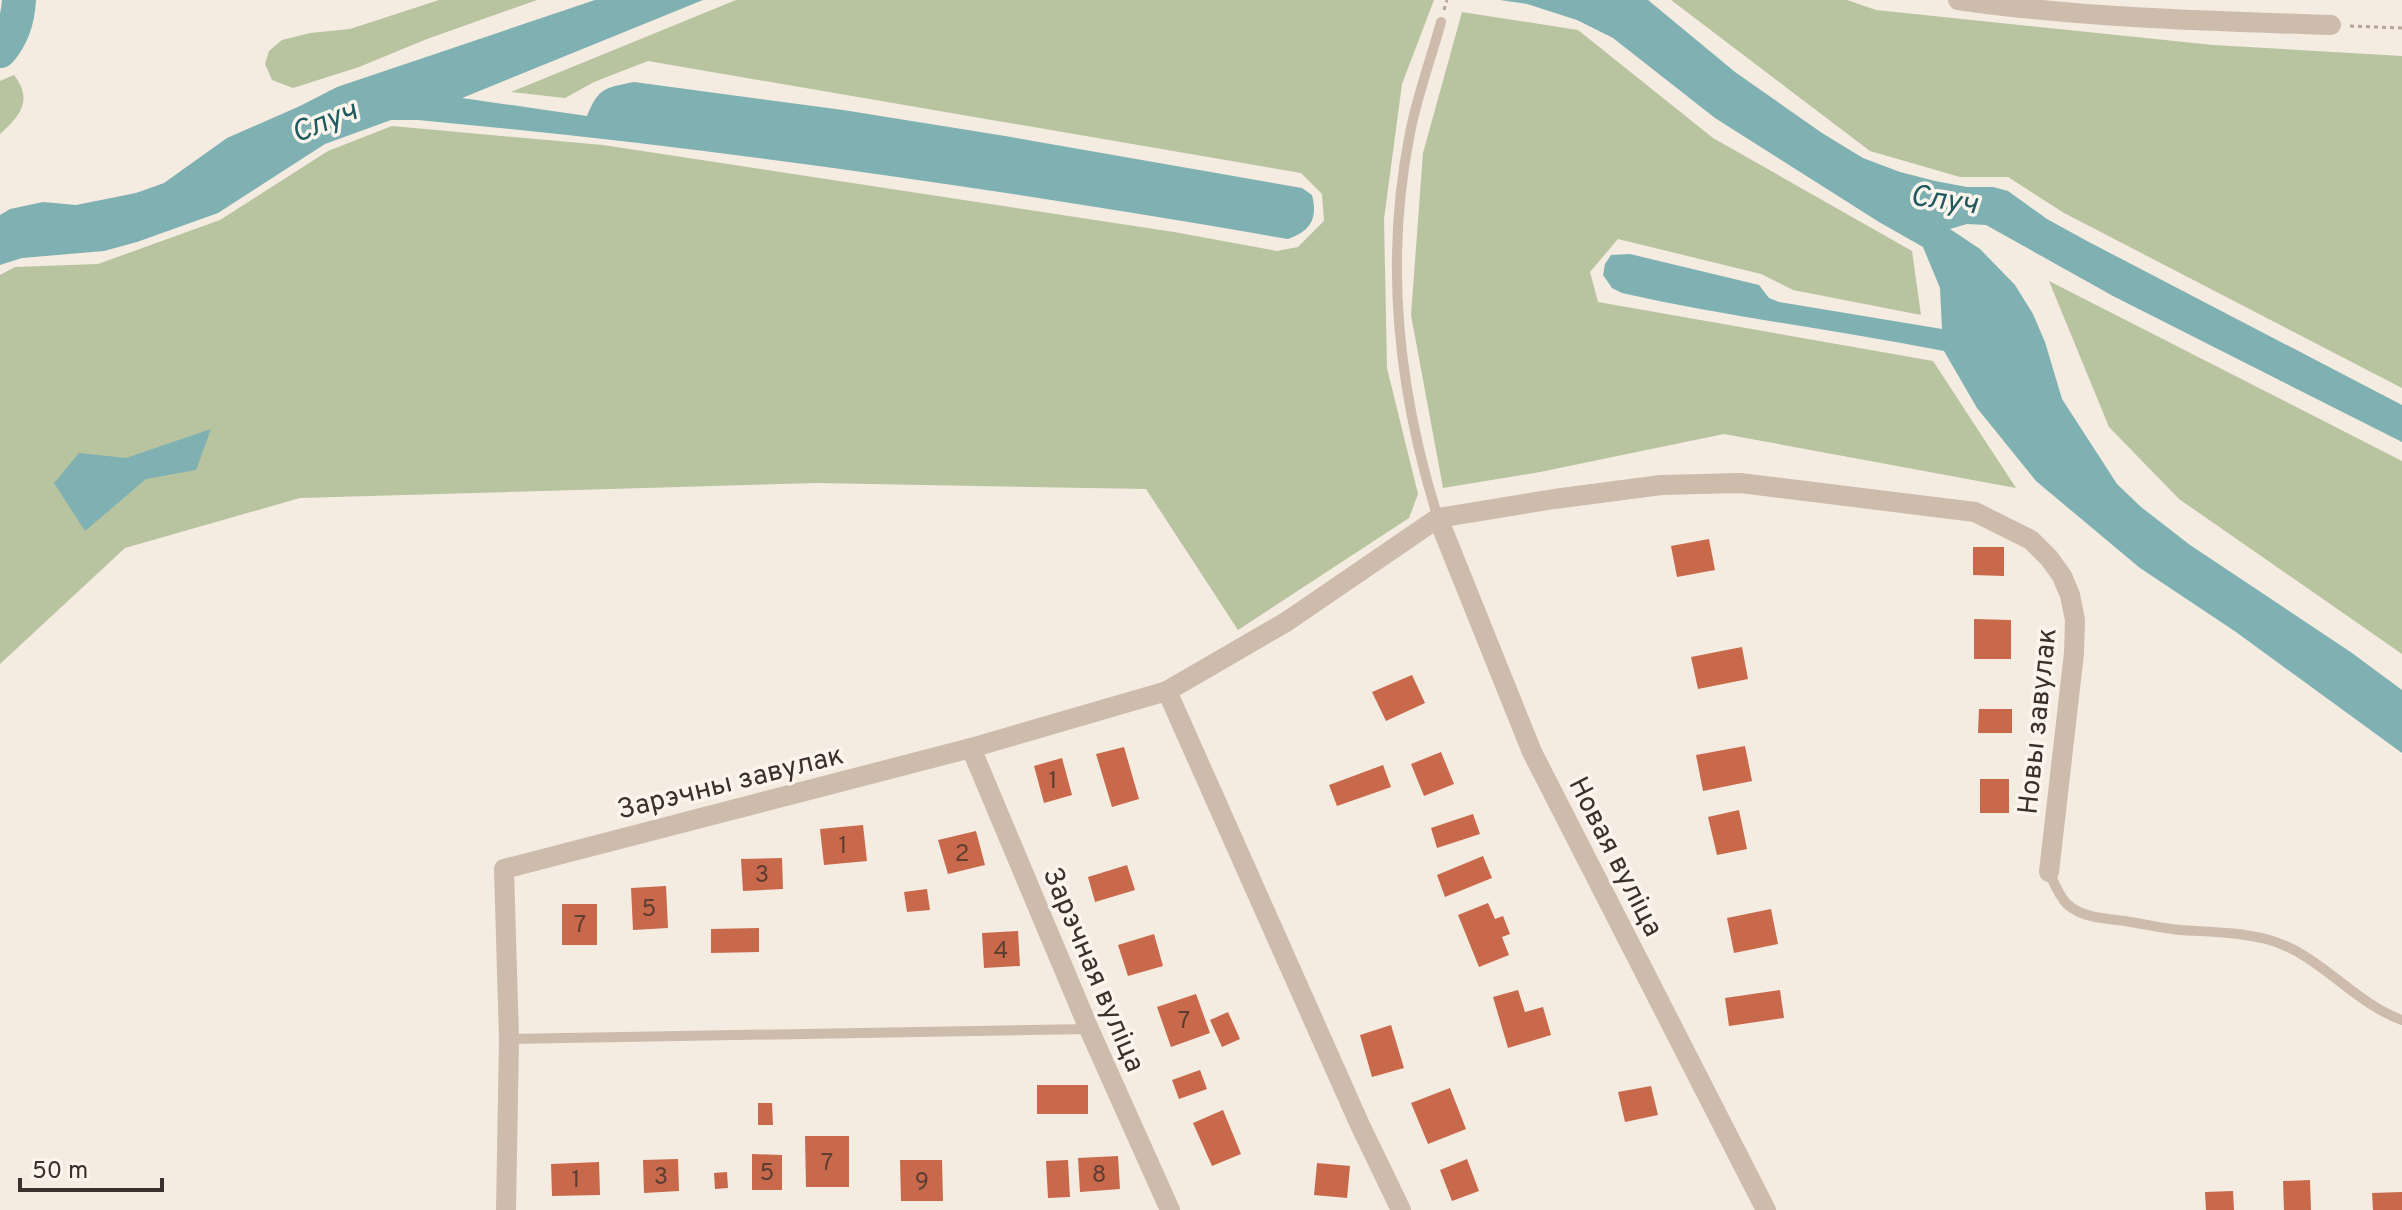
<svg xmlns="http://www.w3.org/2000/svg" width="2402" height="1210" viewBox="0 0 2402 1210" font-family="Overpass,sans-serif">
  <rect width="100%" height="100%" fill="#f4ebe1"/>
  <g fill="#b8c4a0">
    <path d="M439 0H537L427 39 359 67 293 88 272 80 265 64 269 51 282 40 310 33 350 29Z"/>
    <path d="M736 0H1434L1402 84 1384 219 1387 368 1418 494 1409 518 1238 630 1146 489 817 483 300 498 125 548 0 664V275L15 267 98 264 220 220 328 151 392 126 603 145 1174 232 1277 251 1298 247 1324 221 1322 194 1301 173 648 61 594 82 565 98 511 92Z"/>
    <path d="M1671 0H1847L1876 10 2213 45 2402 56V388L2064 213 2008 177H1960L1870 151Z"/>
    <path d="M1462 12 1578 30 1713 138 1912 251 1921 315 1793 290 1761 274 1618 239 1590 272 1598 302 1933 361 2016 488 1724 434 1540 472 1443 488 1411 315 1423 153Z"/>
    <path d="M14 75C33 100 21 115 0 134V81Z"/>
    <path d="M2049 281 2402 461V654L2179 499 2109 427Z"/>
  </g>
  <g fill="#7fb0b2">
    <path d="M595 0H703L462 98 587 116C599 87 605 88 634 82L843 110 1005 136 1302 188 1312 195C1318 218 1311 231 1288 239 999 189 710 147 418 120H391L325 144 218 213 137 242 104 251 22 258 0 265V215L10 209 43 202 76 205 136 193 164 183 227 138 300 106 337 87Z"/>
    <path d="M1500 0H1648L1735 72 1822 133 1863 158 1900 172 1935 181 1967 187H1993L2008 191 2047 219 2087 241 2402 405V442L2113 296 1986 225 1967 224 1950 229 1980 249 2015 285 2033 314 2045 342 2062 399 2117 484 2141 507 2190 545 2352 653 2402 690V753L2236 632 2140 568 2036 481 1977 408 1944 351C1837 330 1728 317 1622 293L1612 288 1603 275 1605 264 1611 255 1630 254 1759 285 1769 298 1779 302 1942 329 1940 288 1923 247 1879 222 1715 118 1613 38 1577 20 1527 4Z"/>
    <path d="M211 429 196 470 146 479 85 531 54 483 79 453 126 458Z"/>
  </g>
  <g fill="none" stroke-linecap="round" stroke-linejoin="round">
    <path stroke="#7fb0b2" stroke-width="34" d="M0 51C12 37 18 18 19 0"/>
  </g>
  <g fill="#c8694b">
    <path d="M1709 539 1715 570 1677 577 1671 546Z"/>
    <path d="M1973 547H2004V576L1973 575Z"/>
    <path d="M1974 619 2011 620V659H1974Z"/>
    <path d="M1742 647 1748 679 1698 689 1691 657Z"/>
    <path d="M1412 675 1425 703 1386 721 1372 692Z"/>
    <path d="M1979 709H2012V733H1978Z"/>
    <path d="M1745 746 1752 781 1703 791 1696 755Z"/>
    <path d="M1124 747 1139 799 1112 807 1096 754Z"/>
    <path d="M1441 752 1454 784 1424 796 1411 764Z"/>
    <path d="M1062 758 1072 795 1044 803 1034 766Z"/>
    <path d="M1383 765 1391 787 1337 806 1329 785Z"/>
    <rect x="1980" y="779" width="29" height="34"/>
    <path d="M1739 810 1747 849 1717 855 1708 817Z"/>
    <path d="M1473 814 1480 834 1437 848 1431 828Z"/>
    <path d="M863 825 867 861 824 865 820 829Z"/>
    <path d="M976 831 985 865 948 874 938 840Z"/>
    <path d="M1483 856 1492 878 1445 897 1437 875Z"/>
    <path d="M782 858 783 889 743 891 741 859Z"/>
    <path d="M1127 865 1135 890 1095 902 1088 877Z"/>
    <path d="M666 886 668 928 633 930 631 888Z"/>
    <path d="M927 889 930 910 907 912 904 892Z"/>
    <path d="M1488 903 1495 919 1503 916 1510 934 1502 937 1509 955 1479 967 1458 915Z"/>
    <rect x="562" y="904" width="35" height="41"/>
    <path d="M1771 909 1778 944 1734 953 1727 918Z"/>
    <path d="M759 928V952L711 953V929Z"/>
    <path d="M1018 931 1020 966 984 968 982 933Z"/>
    <path d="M1154 934 1163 966 1128 976 1118 945Z"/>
    <path d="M1518 990 1525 1012 1543 1007 1551 1035 1508 1048 1493 997Z"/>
    <path d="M1780 990 1784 1018 1729 1026 1725 998Z"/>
    <path d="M1196 994 1210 1033 1171 1047 1157 1007Z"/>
    <path d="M1228 1012 1240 1039 1222 1047 1210 1020Z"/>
    <path d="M1391 1025 1404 1068 1372 1077 1360 1035Z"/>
    <path d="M1200 1070 1207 1089 1179 1099 1172 1080Z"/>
    <rect x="1037" y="1085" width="51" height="29"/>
    <path d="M1651 1086 1658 1115 1625 1122 1618 1092Z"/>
    <path d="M1450 1088 1466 1129 1428 1144 1411 1103Z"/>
    <path d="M758 1103H772L773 1125H758Z"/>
    <path d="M1223 1110 1241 1154 1212 1166 1193 1123Z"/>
    <path d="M805 1136H849V1187H806Z"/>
    <path d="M752 1154 782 1155V1190H752Z"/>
    <path d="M1118 1156 1120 1189 1080 1192 1078 1158Z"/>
    <path d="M678 1159 679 1191 644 1193 643 1160Z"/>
    <path d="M1467 1159 1479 1191 1452 1201 1440 1170Z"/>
    <path d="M900 1160H942L943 1201H901Z"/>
    <path d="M1068 1160 1070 1197 1048 1198 1046 1161Z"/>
    <path d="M599 1162 600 1195 552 1196 551 1164Z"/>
    <path d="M1317 1163 1350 1166 1347 1198 1314 1195Z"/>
    <path d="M727 1172 728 1188 715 1189 714 1173Z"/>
    <path d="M2310 1180 2311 1210H2284L2283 1181Z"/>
    <path d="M2233 1191 2234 1210H2206L2205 1192Z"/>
    <path d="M2402 1192V1210H2373L2372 1193Z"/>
  </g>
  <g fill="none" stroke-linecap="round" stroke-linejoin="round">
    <g stroke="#b9a596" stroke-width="3" stroke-dasharray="4 4" stroke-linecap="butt">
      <path d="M1444 10 1447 0"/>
      <path d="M2350 26 2402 28"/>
    </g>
    <g stroke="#cdbbac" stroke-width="10">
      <path d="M1438 518C1399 394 1384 262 1410 133 1417 96 1431 59 1441 22"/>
      <path d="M2049 872C2054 883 2059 896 2067 904 2082 918 2107 919 2125 921 2144 924 2162 928 2180 930 2209 932 2238 932 2266 939 2318 952 2352 1002 2402 1020"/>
      <path d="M509 1039 1089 1029"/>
    </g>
    <g stroke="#cdbbac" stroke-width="20">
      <path d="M1958 0C2082 18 2206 21 2331 25"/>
      <path d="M1438 518 1532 752 1766 1210"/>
      <path d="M1167 691 1360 1125 1401 1210"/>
      <path d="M971 748 1089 1029 1170 1210"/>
      <path d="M506 1210 509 1039 504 869 971 748 1167 691 1286 622 1438 518 1554 499 1661 485 1740 483 1975 512 2031 540 2049 558 2062 576 2070 595 2075 620 2074 653 2049 872"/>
    </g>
  </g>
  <g text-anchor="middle" stroke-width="7" stroke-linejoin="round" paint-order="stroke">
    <g font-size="24" fill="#5e3e33">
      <text x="1053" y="788">1</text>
      <text x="843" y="853">1</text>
      <text x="962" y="861">2</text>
      <text x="762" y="882">3</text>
      <text x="649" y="916">5</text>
      <text x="580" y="932">7</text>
      <text x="1001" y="958">4</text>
      <text x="1184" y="1028">7</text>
      <text x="827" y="1170">7</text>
      <text x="767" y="1180">5</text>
      <text x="1099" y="1182">8</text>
      <text x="661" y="1184">3</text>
      <text x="576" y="1187">1</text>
      <text x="922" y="1189">9</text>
    </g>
    <g font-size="28" fill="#3b302b" stroke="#fbf5ee">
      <text transform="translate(2036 721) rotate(-84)" y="10">Новы завулак</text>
      <text transform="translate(730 781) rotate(-14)" y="10">Зарэчны завулак</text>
      <text transform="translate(1617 856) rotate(63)" y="10">Новая вуліца</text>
      <text transform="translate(1095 969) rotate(67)" y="10">Зарэчная вуліца</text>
    </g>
    <g font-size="30" font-style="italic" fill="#1f5a5e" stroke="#fbf5ee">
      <text transform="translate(324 121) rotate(-22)" y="10">Случ</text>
      <text transform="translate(1944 199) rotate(8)" y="10">Случ</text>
    </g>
  </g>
  <path d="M20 1178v12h142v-12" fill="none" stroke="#3b302b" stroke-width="4"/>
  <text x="32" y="1178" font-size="24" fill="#3b302b" stroke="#fbf5ee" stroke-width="6" paint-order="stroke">50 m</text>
</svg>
